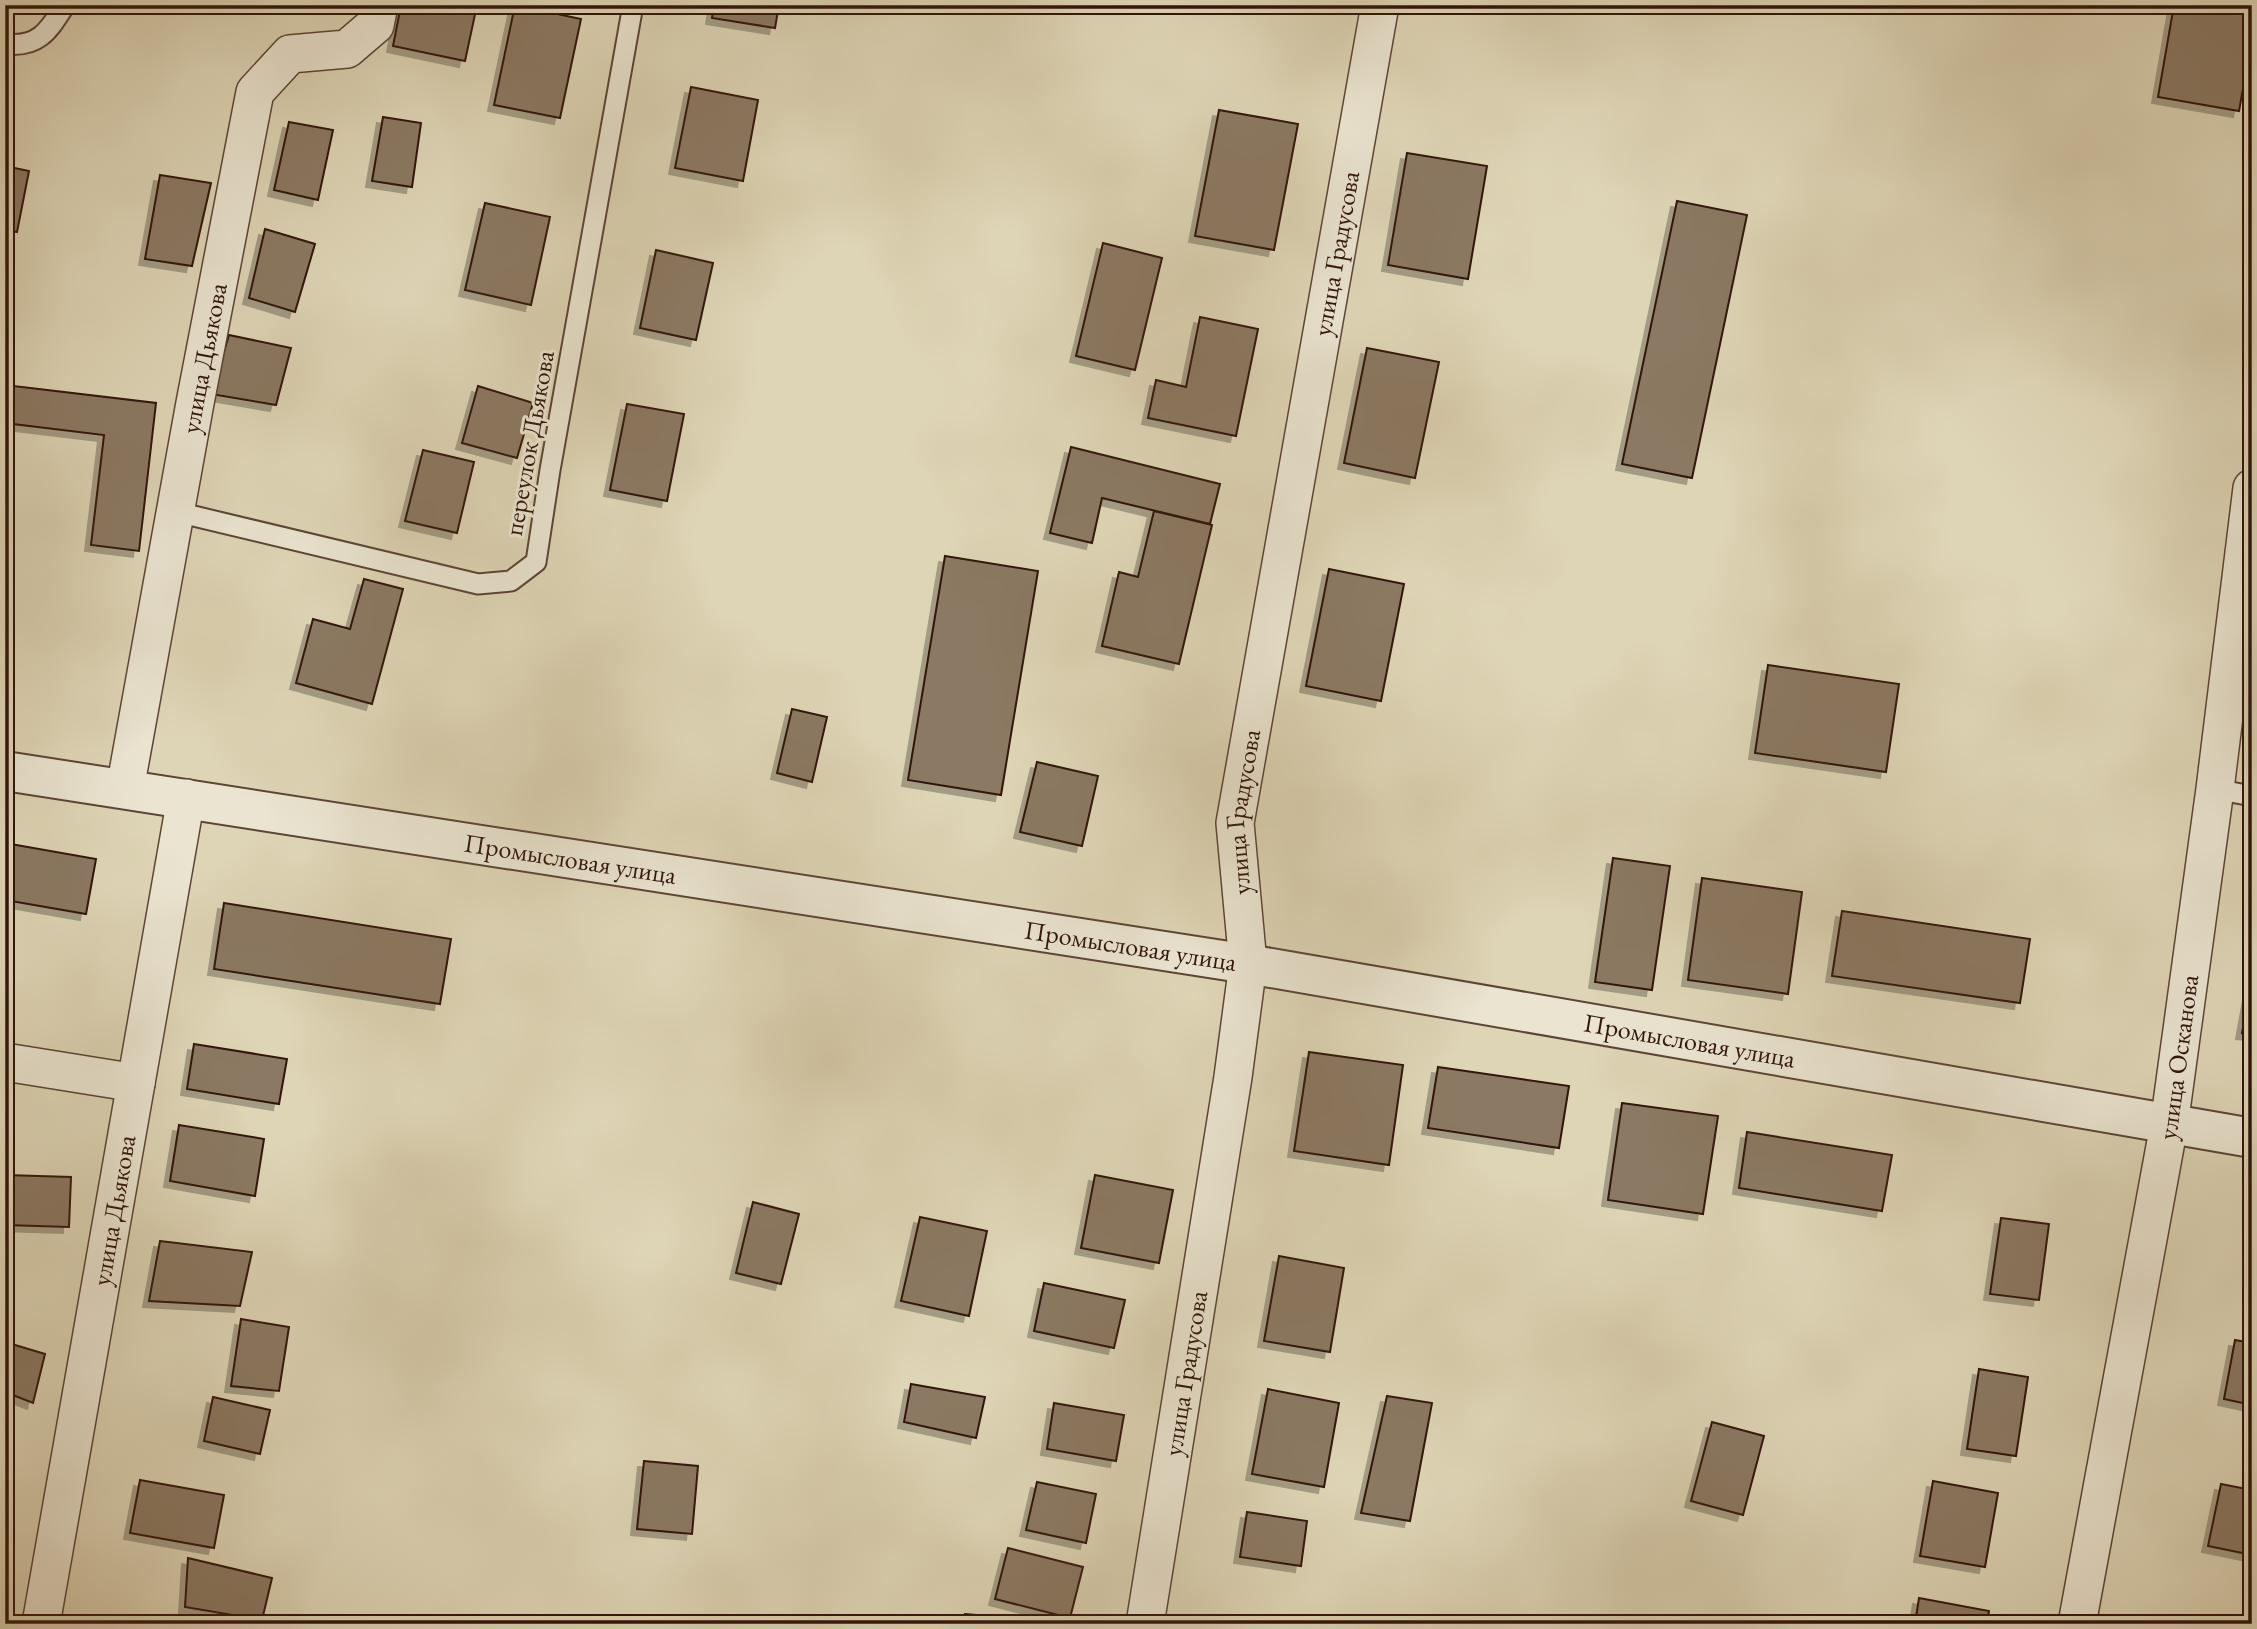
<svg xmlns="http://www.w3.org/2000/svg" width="2257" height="1629" viewBox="0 0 2257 1629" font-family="'EB Garamond',serif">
  <defs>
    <filter id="shadow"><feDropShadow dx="-6" dy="6" stdDeviation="0" flood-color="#0004"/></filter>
  </defs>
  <rect width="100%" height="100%" fill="#ded5b6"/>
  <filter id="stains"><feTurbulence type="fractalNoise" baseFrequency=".00286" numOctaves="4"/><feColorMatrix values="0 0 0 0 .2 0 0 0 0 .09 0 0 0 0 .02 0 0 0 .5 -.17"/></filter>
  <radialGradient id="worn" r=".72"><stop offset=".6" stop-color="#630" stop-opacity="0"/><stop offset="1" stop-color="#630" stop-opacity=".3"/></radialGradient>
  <g fill="#8b7964" stroke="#31150b" stroke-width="2" filter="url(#shadow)">
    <path d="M401 5H477L465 61 393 46Z"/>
    <path d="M515 5 581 19 560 118 494 105Z"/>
    <path d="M714 5H779L775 28 712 18Z"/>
    <path d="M2174 5H2252V39L2239 111 2158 97Z"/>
    <path d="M691 87 758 100 743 181 675 168Z"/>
    <path d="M1219 110 1298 124 1274 250 1195 236Z"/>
    <path d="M383 117 421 123 412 187 372 181Z"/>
    <path d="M289 122 333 130 318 200 274 190Z"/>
    <path d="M1407 153 1487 166 1468 279 1388 265Z"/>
    <path d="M5 166 29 171 17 232 5 230Z"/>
    <path d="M160 175 211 183 192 266 145 259Z"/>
    <path d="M1677 201 1747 215 1692 478 1622 464Z"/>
    <path d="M485 203 550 217 531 305 465 290Z"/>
    <path d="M265 229 315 244 295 312 249 298Z"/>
    <path d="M1103 243 1162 258 1135 370 1076 356Z"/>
    <path d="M656 250 713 263 696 340 640 328Z"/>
    <path d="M1200 317 1258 329 1236 436 1148 418 1156 380 1186 387Z"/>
    <path d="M229 335 291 348 276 405 211 394Z"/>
    <path d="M1367 348 1439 362 1415 478 1344 463Z"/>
    <path d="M5 385 156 403 139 551 91 545 104 435 5 423Z"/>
    <path d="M478 386 533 403 517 458 462 443Z"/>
    <path d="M627 404 684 414 667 501 610 490Z"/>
    <path d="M1071 447 1220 484 1210 524 1102 498 1092 543 1050 533Z"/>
    <path d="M423 450 474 462 457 533 405 521Z"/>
    <path d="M1154 511 1212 525 1179 664 1102 646 1119 572 1138 577Z"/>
    <path d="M945 556 1038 571 1001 795 908 780Z"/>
    <path d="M1329 569 1404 584 1381 701 1306 686Z"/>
    <path d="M364 579 403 589 372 704 296 683 313 619 350 629Z"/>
    <path d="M1768 665 1899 684 1886 772 1755 753Z"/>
    <path d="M792 709 827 717 812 782 777 773Z"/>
    <path d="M1037 762 1098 776 1082 846 1020 832Z"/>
    <path d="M5 843 96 859 86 914 5 900Z"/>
    <path d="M1613 858 1670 866 1652 990 1595 982Z"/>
    <path d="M1702 878 1802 892 1788 994 1688 980Z"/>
    <path d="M224 903 451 939 440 1004 214 969Z"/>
    <path d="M1842 911 2030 939 2020 1003 1832 976Z"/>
    <path d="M2252 978V1034L2242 1033Z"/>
    <path d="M194 1044 287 1059 279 1104 187 1089Z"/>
    <path d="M1309 1052 1403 1065 1389 1165 1294 1151Z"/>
    <path d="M1438 1067 1569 1086 1559 1148 1428 1128Z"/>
    <path d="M1622 1103 1718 1116 1703 1214 1608 1200Z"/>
    <path d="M179 1125 264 1139 255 1196 170 1181Z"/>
    <path d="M1747 1132 1892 1155 1882 1211 1739 1188Z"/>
    <path d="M5 1175 71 1177 69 1227 5 1225Z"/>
    <path d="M1095 1175 1173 1190 1159 1263 1081 1248Z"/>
    <path d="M753 1202 799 1214 781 1284 736 1273Z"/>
    <path d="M920 1217 987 1231 969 1316 901 1301Z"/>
    <path d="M2001 1218 2049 1224 2039 1300 1990 1294Z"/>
    <path d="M160 1241 252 1252 240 1306 149 1301Z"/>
    <path d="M1279 1256 1344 1268 1330 1352 1264 1341Z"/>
    <path d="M1044 1283 1125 1300 1114 1348 1034 1331Z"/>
    <path d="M241 1319 289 1327 279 1391 231 1386Z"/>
    <path d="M2235 1340 2252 1343V1405L2224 1399Z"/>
    <path d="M5 1342 45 1354 33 1403 5 1392Z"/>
    <path d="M1979 1369 2028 1377 2016 1456 1967 1449Z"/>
    <path d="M911 1384 985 1397 976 1438 904 1422Z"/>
    <path d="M1268 1389 1339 1403 1324 1487 1252 1474Z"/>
    <path d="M1387 1396 1432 1403 1410 1521 1361 1513Z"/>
    <path d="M213 1397 270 1410 260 1454 204 1441Z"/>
    <path d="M1054 1403 1124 1415 1116 1461 1047 1449Z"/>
    <path d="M1712 1422 1764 1436 1743 1515 1691 1501Z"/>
    <path d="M644 1461 698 1466 692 1534 637 1529Z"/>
    <path d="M140 1480 224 1495 214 1548 130 1533Z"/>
    <path d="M1933 1481 1998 1493 1985 1567 1920 1556Z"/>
    <path d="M1037 1482 1096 1494 1086 1543 1026 1530Z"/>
    <path d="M2221 1484 2252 1490V1555L2208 1546Z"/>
    <path d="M1247 1512 1307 1521 1301 1566 1240 1557Z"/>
    <path d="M1008 1548 1083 1567 1070 1618 995 1599Z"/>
    <path d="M188 1558 272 1578 262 1620 185 1607Z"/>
    <path d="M1919 1598 1989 1611 1987 1624H1915Z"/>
    <path d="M965 1614 999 1617 998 1624H964Z"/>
  </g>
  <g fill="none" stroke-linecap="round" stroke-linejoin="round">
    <defs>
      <g id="service">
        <path d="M5 44C39 48 49 30 65 5"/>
        <path d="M177 512 478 584 511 581 536 562 550 470 633 5"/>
        <path d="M2215 789 2252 796"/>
      </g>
      <g id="minor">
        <path id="s1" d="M125 789 195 403 255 92 290 54 347 49 375 25 379 5"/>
        <path d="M5 1062 136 1083"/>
        <path id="s2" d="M41 1624 186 798"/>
        <path id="s3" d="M1145 1624 1233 1077 1248 964 1235 823 1380 5"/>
        <path id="s4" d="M2077 1624 2169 1125 2215 789 2252 488"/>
      </g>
      <g id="tertiary">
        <path id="s5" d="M5 771 1248 964 2252 1138"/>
      </g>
    </defs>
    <use href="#service" stroke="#5c4536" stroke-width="23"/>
    <use href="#minor" stroke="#5c4536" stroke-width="40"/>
    <use href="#tertiary" stroke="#5c4536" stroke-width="42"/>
    <use href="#service" stroke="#eae4d0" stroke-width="19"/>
    <use href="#minor" stroke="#eae4d0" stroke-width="37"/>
    <use href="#tertiary" stroke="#eae4d0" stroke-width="38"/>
  </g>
  <g text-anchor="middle" stroke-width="6" stroke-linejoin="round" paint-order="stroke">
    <g font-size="26" fill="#31150b" stroke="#eae4d0">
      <text dy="9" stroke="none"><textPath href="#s3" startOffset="1388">улица Градусова</textPath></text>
      <text dy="9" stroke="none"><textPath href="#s1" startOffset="438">улица Дьякова</textPath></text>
      <text transform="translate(529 443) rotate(-80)" y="9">переулок Дьякова</text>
      <text dy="9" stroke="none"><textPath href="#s3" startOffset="821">улица Градусова</textPath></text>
      <text dy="9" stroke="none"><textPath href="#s5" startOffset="572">Промысловая улица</textPath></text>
      <text dy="9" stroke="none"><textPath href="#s5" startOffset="1139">Промысловая улица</textPath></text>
      <text dy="9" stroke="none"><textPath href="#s5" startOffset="1706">Промысловая улица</textPath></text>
      <text dy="9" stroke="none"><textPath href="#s4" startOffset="576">улица Осканова</textPath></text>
      <text dy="9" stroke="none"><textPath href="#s2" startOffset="420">улица Дьякова</textPath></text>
      <text dy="9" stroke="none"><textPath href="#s3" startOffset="254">улица Градусова</textPath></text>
    </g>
  </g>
  <rect width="2257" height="1629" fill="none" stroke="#ded5b6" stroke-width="28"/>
  <rect x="7" y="7" width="2243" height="1615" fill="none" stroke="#31150b" stroke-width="3.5"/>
  <rect x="14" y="14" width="2229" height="1601" fill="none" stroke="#31150b" stroke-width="2"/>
  <rect width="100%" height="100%" filter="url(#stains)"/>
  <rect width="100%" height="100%" fill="url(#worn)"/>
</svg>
